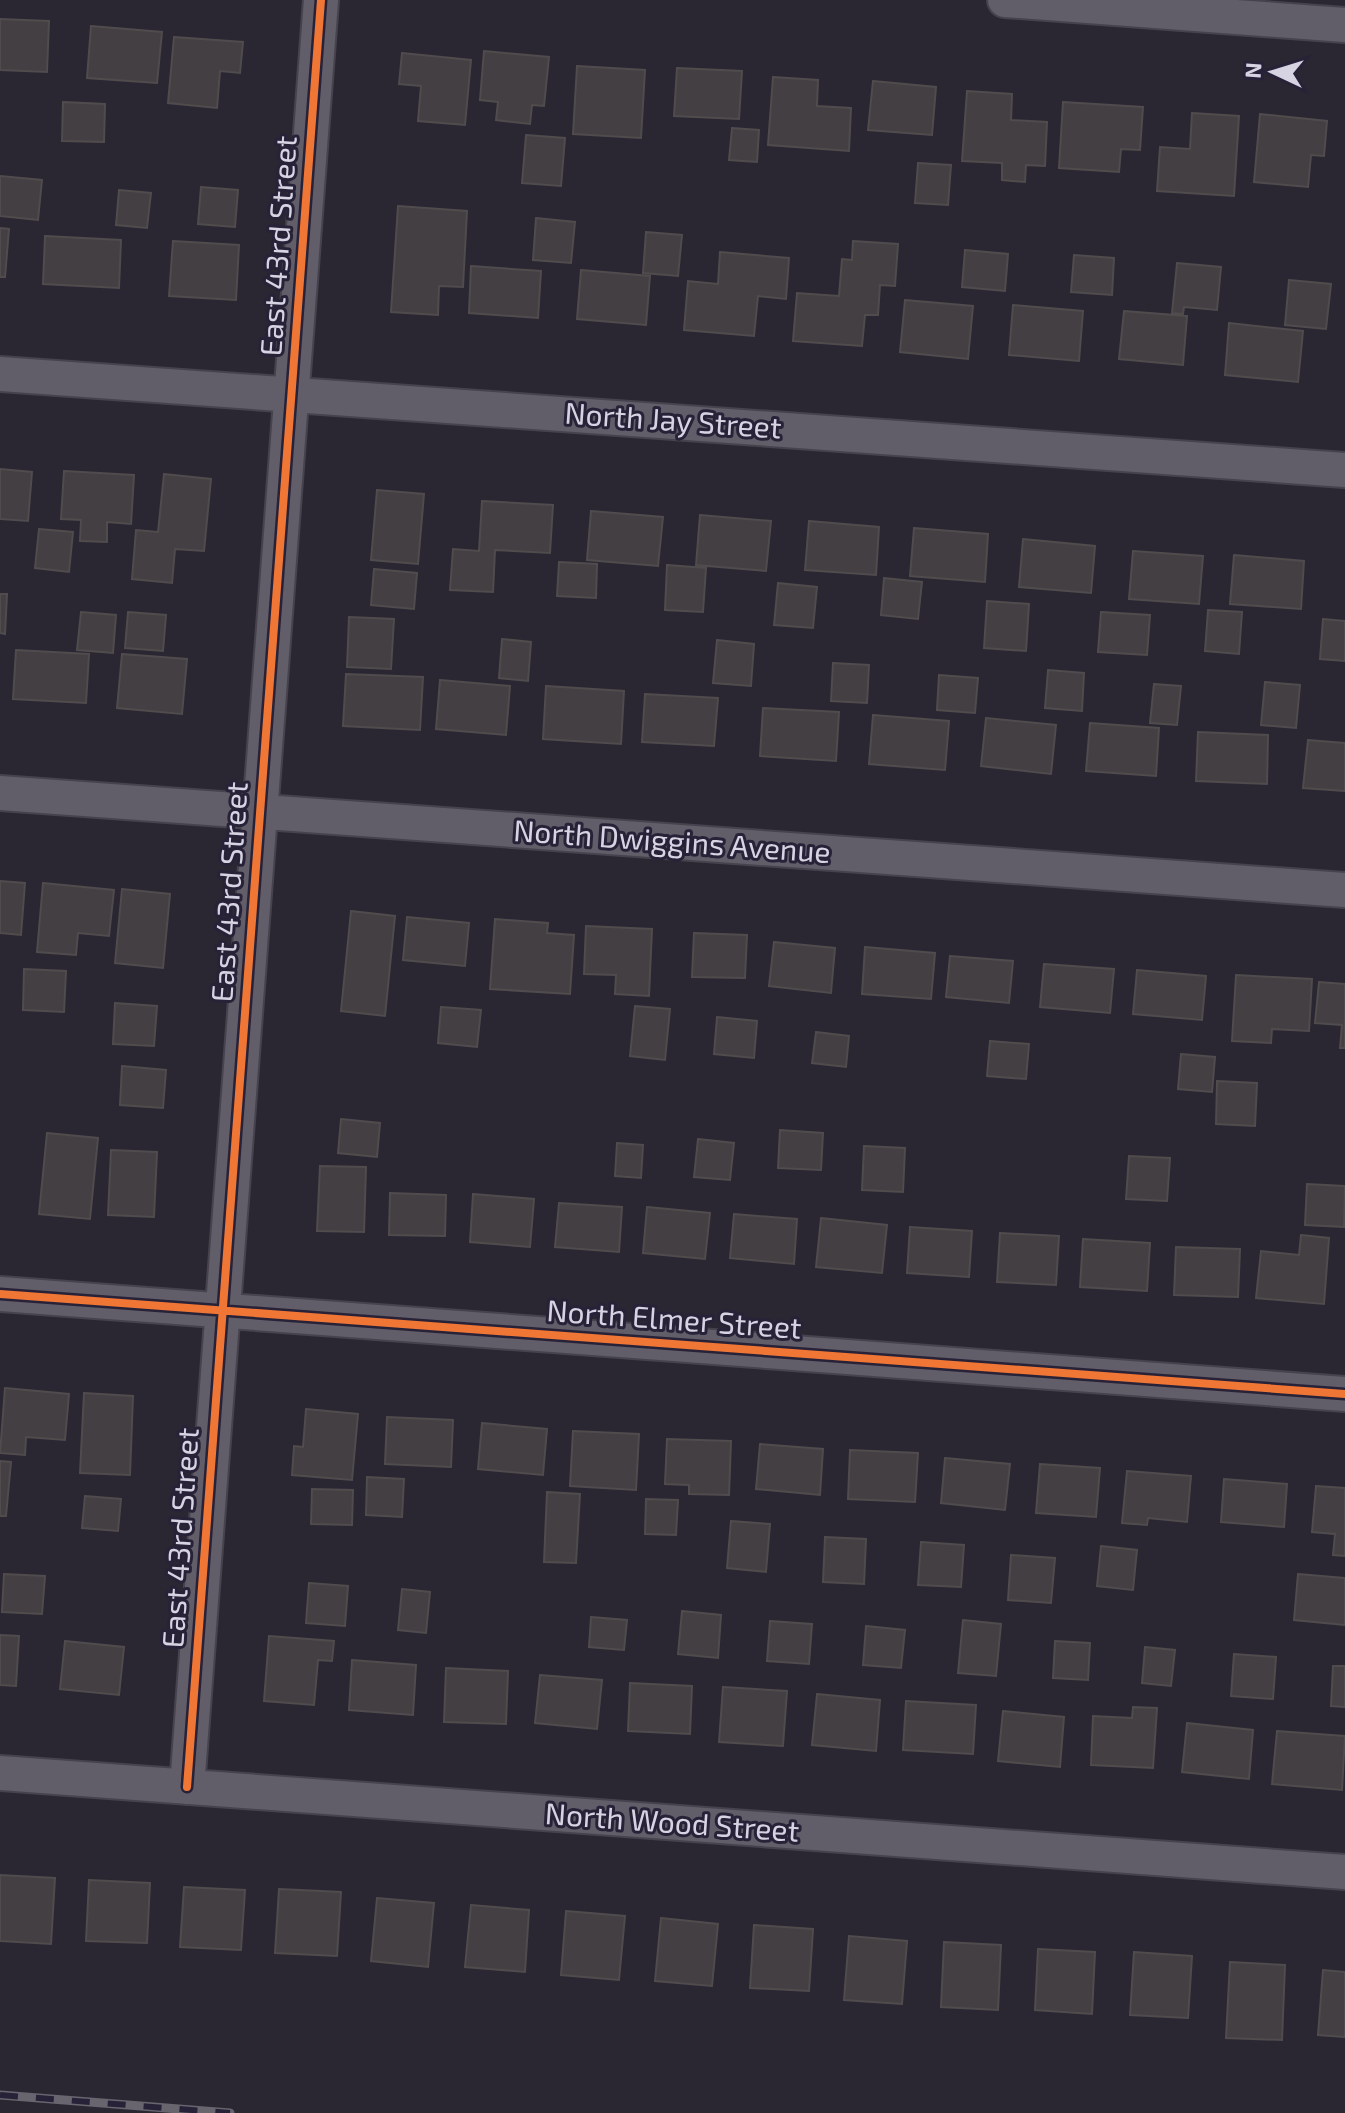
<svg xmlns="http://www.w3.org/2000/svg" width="1345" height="2113" viewBox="0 0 1345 2113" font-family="'Exo 2',sans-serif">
	<rect width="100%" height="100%" fill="#2a2733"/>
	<!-- building -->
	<path fill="#443f43" stroke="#504b4c" stroke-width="2" d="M0,19L49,21L47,72L0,70Z
		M91,26L162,32L157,83L87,78Z
		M174,37L243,42L240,73L220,71L217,108L168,103Z
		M484,51L549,57L544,106L532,105L530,124L496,120L498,102L480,100Z
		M402,53L471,60L465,125L418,121L421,86L399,84Z
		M577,66L645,70L641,138L573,134Z
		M677,68L742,71L739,119L674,116Z
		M773,77L818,80L817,106L851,108L849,151L768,145Z
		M873,81L936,87L932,135L868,130Z
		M967,91L1012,94L1011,120L1047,122L1045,166L1026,165L1025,182L1002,180V163L962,161Z
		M63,102L105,104L104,142L62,141Z
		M1063,102L1143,107L1140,150L1121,149L1119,172L1059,168Z
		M1192,113L1239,116L1234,196L1157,191L1160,147L1190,149Z
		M1260,114L1327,121L1324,156L1311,155L1308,187L1254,182Z
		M732,128L759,130L757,162L729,160Z
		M526,135L565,138L561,186L522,183Z
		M918,163L951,165L948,205L915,203Z
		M0,176L42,180L38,220L0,216Z
		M201,187L238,190L235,227L198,224Z
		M119,190L151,193L147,228L116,225Z
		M398,206L467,211L463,287L439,286L438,315L391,312Z
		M536,218L575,222L571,263L533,260Z
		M0,228L9,229L5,277H0Z
		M646,232L682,235L678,276L643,273Z
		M45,236L121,240L119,288L43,284Z
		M173,241L239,245L236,300L169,296Z
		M853,241L898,244L895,286L880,285L878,315H865L862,346L793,341L797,293L839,296L842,259L852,260Z
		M965,250L1008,254L1005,291L962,287Z
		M720,252L789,258L786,299L758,296L754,336L684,330L688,281L718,284Z
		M1074,255L1114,258L1112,295L1071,292Z
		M1177,263L1221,267L1217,310L1184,307L1183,314L1172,313Z
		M471,266L541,271L538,318L469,313Z
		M581,270L650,276L646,325L577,319Z
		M1289,280L1331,284L1326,329L1285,325Z
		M905,300L973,306L968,359L900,352Z
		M1013,305L1083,311L1079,361L1009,355Z
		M1124,311L1187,316L1183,365L1119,359Z
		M1229,323L1303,331L1298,382L1225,375Z
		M0,469L32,472L28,521L0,519Z
		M64,471L134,475L131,524L107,522V542L80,541L81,520L61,519Z
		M164,474L211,479L204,551L175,549L172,583L132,579L136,530L158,532Z
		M377,490L424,494L418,564L371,560Z
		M482,501L553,505L550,553L495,550L493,592L450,590L453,549L479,551Z
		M591,511L663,517L658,566L587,560Z
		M700,515L771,521L766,571L696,565Z
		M809,521L879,527L876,575L805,570Z
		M914,528L988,534L985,582L910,576Z
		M39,529L73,532L69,572L35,568Z
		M1023,539L1095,546L1091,593L1019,587Z
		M1133,551L1203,556L1199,604L1129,599Z
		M1234,555L1304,561L1301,609L1230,604Z
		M559,562L597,564L596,598L557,596Z
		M667,565L706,568L703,612L665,610Z
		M374,569L417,573L414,609L371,605Z
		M884,578L922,582L918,619L881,615Z
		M778,583L817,587L813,628L774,625Z
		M0,594H7L5,634L0,633Z
		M987,601L1029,604L1026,651L984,648Z
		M1208,610L1242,612L1239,654L1205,651Z
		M81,612L116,615L113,653L77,650Z
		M128,612L166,615L163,651L125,648Z
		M1101,612L1150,615L1147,655L1098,652Z
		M349,617L394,619L391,669L347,667Z
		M1323,619L1345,621V661L1320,659Z
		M502,639L531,642L528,681L499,678Z
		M717,640L754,644L751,686L713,683Z
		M16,650L89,654L86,703L13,699Z
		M122,654L187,659L182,714L117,708Z
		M833,663L869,665L867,703L831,701Z
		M1048,670L1084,673L1082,711L1045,708Z
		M346,674L423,677L420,730L343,726Z
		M939,675L978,678L975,713L937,710Z
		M440,680L510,686L506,735L436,729Z
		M1265,682L1300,685L1296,728L1261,725Z
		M1154,684L1181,686L1177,725L1150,723Z
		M546,686L624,691L621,744L543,739Z
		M645,694L718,698L714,746L642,742Z
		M763,708L839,712L836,761L760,756Z
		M873,715L949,721L945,770L869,764Z
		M986,718L1056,725L1051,774L981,766Z
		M1090,723L1159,728L1156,776L1086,771Z
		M1198,732L1268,735L1267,784L1196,781Z
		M1308,740L1345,743V791L1303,788Z
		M0,881L25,883L21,935L0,933Z
		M43,883L114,890L109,936L78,933L76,955L37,952Z
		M122,889L170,894L163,968L115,963Z
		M351,911L395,916L385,1016L341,1011Z
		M407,917L469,923L465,966L403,960Z
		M495,919L548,923L547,933L574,935L570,994L490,989Z
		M586,926L652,929L649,996L615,994L616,975L584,974Z
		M694,933L747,935L745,978L692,977Z
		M774,942L835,948L831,993L769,986Z
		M865,947L935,953L931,999L862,994Z
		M950,956L1013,961L1009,1003L946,997Z
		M1044,964L1114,969L1110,1013L1040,1007Z
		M24,969L66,971L64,1012L23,1010Z
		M1137,970L1206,976L1202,1020L1133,1014Z
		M1236,975L1312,979L1309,1031L1272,1029L1271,1043L1232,1041Z
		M1319,982L1345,984V1048H1340L1342,1025L1315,1023Z
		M115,1003L157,1006L154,1046L113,1044Z
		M635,1006L670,1009L665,1060L630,1056Z
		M441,1007L481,1010L477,1047L438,1043Z
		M717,1017L757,1021L754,1058L714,1054Z
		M816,1032L849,1036L846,1067L812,1063Z
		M990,1041L1029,1044L1026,1079L987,1076Z
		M1181,1054L1215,1057L1212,1092L1178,1089Z
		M122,1066L166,1070L163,1108L120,1105Z
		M1217,1081L1257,1083L1255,1126L1216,1124Z
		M341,1119L380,1123L377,1157L338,1153Z
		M780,1130L823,1133L821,1170L778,1168Z
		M47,1133L98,1138L90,1219L39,1214Z
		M698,1139L734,1143L730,1180L694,1177Z
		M617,1143L643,1145L641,1178L615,1176Z
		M864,1146L905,1148L903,1192L862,1190Z
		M111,1150L157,1152L154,1217L108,1215Z
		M1129,1156L1170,1158L1167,1201L1126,1199Z
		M320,1166L366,1167L364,1232L317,1231Z
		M1307,1184L1345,1186L1344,1227L1305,1225Z
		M390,1193L446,1195L445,1236L389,1235Z
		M473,1194L534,1199L530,1247L470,1242Z
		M559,1203L622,1207L619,1252L555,1247Z
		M647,1207L710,1213L705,1259L643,1253Z
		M734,1214L797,1219L794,1264L730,1258Z
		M821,1218L887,1225L882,1273L816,1267Z
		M910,1227L972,1231L969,1277L907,1273Z
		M1000,1233L1059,1236L1056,1285L997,1282Z
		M1301,1235L1329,1238L1324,1304L1256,1298L1261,1251L1299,1255Z
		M1083,1239L1150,1243L1147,1291L1080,1287Z
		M1176,1247L1240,1249L1238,1297L1174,1295Z
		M5,1388L69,1394L65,1440L26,1437L25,1455L0,1453Z
		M84,1393L133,1396L130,1475L80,1473Z
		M306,1409L358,1414L352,1480L292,1475L294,1446L303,1447Z
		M387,1417L453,1420L451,1467L385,1464Z
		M482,1423L547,1429L543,1475L478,1469Z
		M573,1431L639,1434L636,1490L570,1486Z
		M667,1439L731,1441L729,1495L689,1494V1485L665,1484Z
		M760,1444L823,1449L820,1495L756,1489Z
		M850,1450L918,1453L915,1502L848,1499Z
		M945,1458L1010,1464L1005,1510L941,1503Z
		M0,1461L11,1462L6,1516H0Z
		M1040,1464L1100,1468L1096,1517L1036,1513Z
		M1127,1471L1191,1476L1187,1522L1148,1518L1147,1525L1122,1523Z
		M367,1477L404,1479L402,1517L366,1515Z
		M1224,1479L1287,1484L1284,1527L1221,1522Z
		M1316,1486L1345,1488V1556L1333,1555L1335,1534L1312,1532Z
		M312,1489L353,1490L352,1525L311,1524Z
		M547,1492L580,1494L576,1563L544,1562Z
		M85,1496L121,1499L118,1531L82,1528Z
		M646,1499L678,1500L676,1535L645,1534Z
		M731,1521L770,1524L766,1572L727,1568Z
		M825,1537L866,1539L864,1584L823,1582Z
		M921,1542L964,1545L961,1587L918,1585Z
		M1101,1546L1137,1550L1133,1590L1097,1586Z
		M1011,1555L1055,1558L1051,1603L1008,1600Z
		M4,1574L45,1576L42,1614L2,1612Z
		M1298,1574L1345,1578V1625L1294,1620Z
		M309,1583L348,1586L345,1626L306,1623Z
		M402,1589L430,1592L426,1633L398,1630Z
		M682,1611L721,1615L718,1658L678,1654Z
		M591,1617L627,1620L624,1650L589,1647Z
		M963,1620L1001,1624L996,1676L958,1673Z
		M770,1621L812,1624L809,1664L767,1661Z
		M866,1626L905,1630L901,1668L863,1665Z
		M0,1635L19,1636L16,1686L0,1685Z
		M269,1636L334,1641L332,1661L318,1660L314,1705L264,1701Z
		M65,1641L124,1647L119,1695L60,1689Z
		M1055,1641L1090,1643L1088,1680L1053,1678Z
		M1145,1647L1175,1650L1171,1686L1142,1683Z
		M1234,1654L1276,1657L1273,1699L1231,1696Z
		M352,1660L416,1665L413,1715L349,1710Z
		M1333,1666H1345V1707L1331,1706Z
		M446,1668L508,1671L506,1724L444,1722Z
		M540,1675L602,1680L597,1729L535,1723Z
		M630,1683L692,1686L690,1734L628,1731Z
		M723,1687L787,1691L783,1746L719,1742Z
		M817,1694L880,1700L876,1751L812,1745Z
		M906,1701L976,1705L973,1754L903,1750Z
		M1133,1707L1157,1708L1153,1768L1091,1765L1093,1716L1132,1718Z
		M1003,1711L1064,1717L1060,1767L998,1761Z
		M1187,1723L1253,1730L1249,1779L1182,1772Z
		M1277,1731L1345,1736L1342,1790L1272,1784Z
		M0,1875L55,1878L51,1944L0,1941Z
		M89,1880L150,1883L147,1943L86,1941Z
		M184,1887L245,1890L241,1950L180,1947Z
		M279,1889L341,1892L337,1956L275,1953Z
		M377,1898L434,1903L428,1967L371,1961Z
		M471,1905L529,1910L525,1972L465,1967Z
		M566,1911L625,1916L619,1980L561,1975Z
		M661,1918L718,1924L712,1986L655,1981Z
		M754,1925L813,1929L809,1991L750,1988Z
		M849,1936L907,1941L902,2004L844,2000Z
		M944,1942L1001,1945L998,2010L941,2007Z
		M1038,1949L1095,1952L1092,2014L1035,2010Z
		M1134,1952L1192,1956L1188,2018L1130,2015Z
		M1230,1962L1285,1965L1282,2040L1226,2038Z
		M1323,1970L1345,1972V2037L1318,2035Z"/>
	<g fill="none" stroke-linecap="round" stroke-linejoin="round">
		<!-- street casing -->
		<g stroke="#46434e" stroke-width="38">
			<path id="street" d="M1005,0L1345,25
				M0,374L1345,470
				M0,793L1345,890
				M0,1294L1345,1394
				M0,1773L1345,1872
				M187,1787L321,0"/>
		</g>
		<!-- street -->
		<use href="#street" stroke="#615e69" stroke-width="34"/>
		<!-- rail casing -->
		<g stroke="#68656f" stroke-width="9">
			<path id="rail" d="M0,2095L230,2113"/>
		</g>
		<!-- rail -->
		<use href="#rail" stroke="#282238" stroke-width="6" stroke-dasharray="18" stroke-linecap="butt"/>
		<!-- cycleway casing -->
		<g stroke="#282238" stroke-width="13">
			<path id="cycleway" d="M0,1294L1345,1394
				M187,1787L321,0"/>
		</g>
		<!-- cycleway -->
		<use href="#cycleway" stroke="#f07635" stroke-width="8"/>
	</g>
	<g text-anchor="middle" stroke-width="6" stroke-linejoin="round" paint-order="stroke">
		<!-- street labels -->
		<g font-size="30" fill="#d6d3e2" stroke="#282238">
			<text transform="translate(279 246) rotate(-86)" y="10">East 43rd Street</text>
			<text transform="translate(673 421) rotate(4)" y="10">North Jay Street</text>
			<text transform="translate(672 842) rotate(4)" y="10">North Dwiggins Avenue</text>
			<text transform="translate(230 892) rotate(-86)" y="10">East 43rd Street</text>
			<text transform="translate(674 1320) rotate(4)" y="10">North Elmer Street</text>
			<text transform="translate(181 1538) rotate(-86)" y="10">East 43rd Street</text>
			<text transform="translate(672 1823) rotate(4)" y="10">North Wood Street</text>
		</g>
	</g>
	<!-- north arrow -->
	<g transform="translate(1273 72) rotate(274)" stroke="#282238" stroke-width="6" paint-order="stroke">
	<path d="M0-6L14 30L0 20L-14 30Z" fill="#d6d3e2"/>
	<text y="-12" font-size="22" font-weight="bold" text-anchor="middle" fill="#d6d3e2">N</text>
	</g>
</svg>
